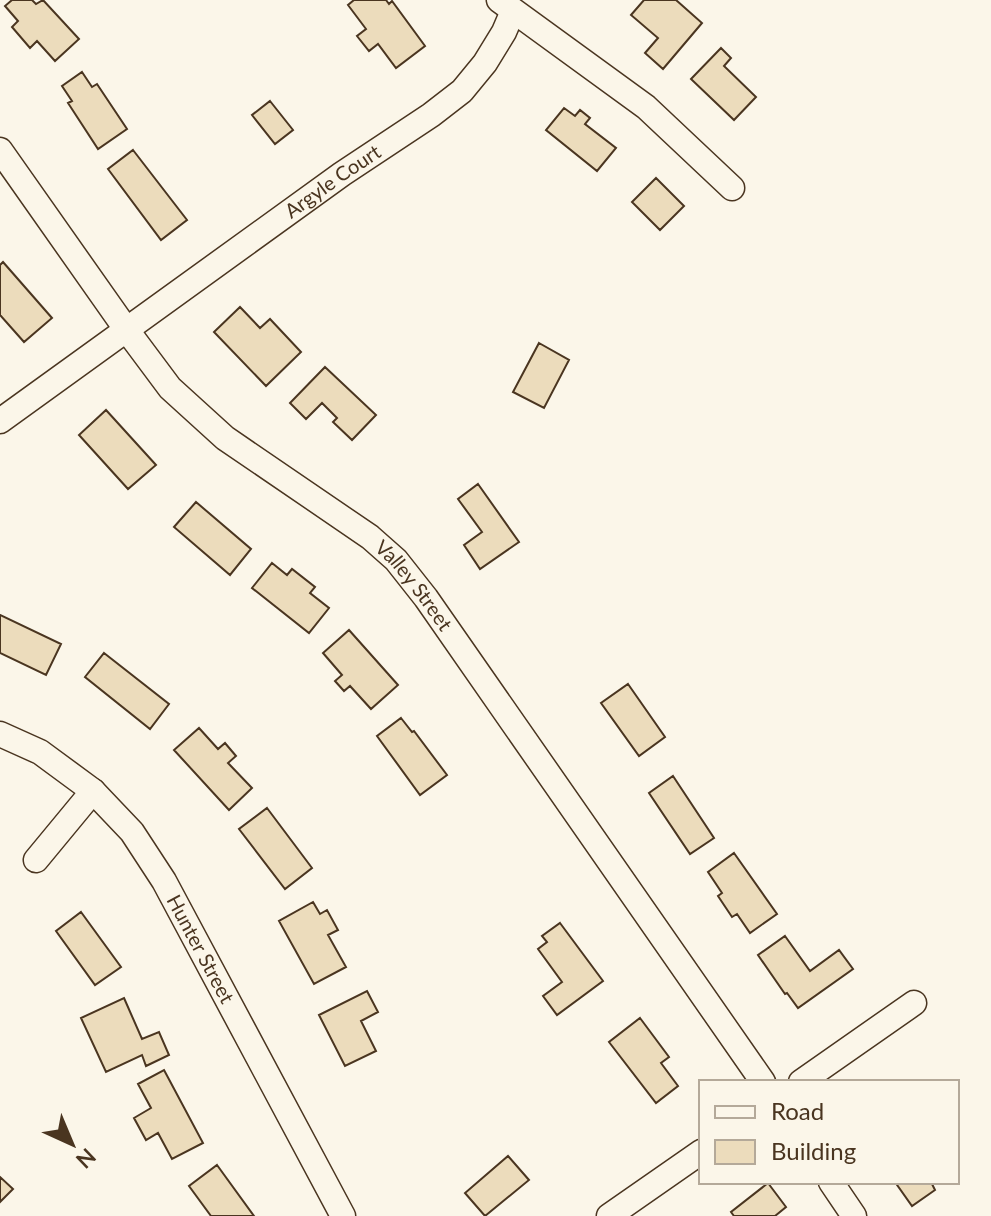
<svg xmlns="http://www.w3.org/2000/svg" width="991" height="1216" viewBox="0 0 991 1216" font-family="Lato,sans-serif">
	<rect width="100%" height="100%" fill="#fbf6e9"/>
	<!-- building -->
	<path fill="#ecdcbc" stroke="#4a3520" stroke-width="2" d="M12,0H32L36,4L43,0L79,39L55,61L37,41L30,48L12,27L18,21L5,6Z
		M354,0H386L389,4L392,1L425,46L396,68L378,44L369,51L357,36L366,29L348,5Z
		M644,0H676L702,23L663,69L645,53L658,38L631,15Z
		M721,48L731,58L724,66L756,97L734,120L691,79Z
		M82,72L92,87L97,84L127,129L98,149L68,103L72,101L62,86Z
		M270,101L293,130L275,144L252,115Z
		M564,108L575,116L580,110L590,118L585,124L616,148L597,171L546,130Z
		M133,150L187,220L161,240L108,169Z
		M656,178L684,206L660,230L632,202Z
		M3,262L52,318L24,342L0,315V265Z
		M240,307L260,328L270,319L301,352L266,386L214,332Z
		M539,343L569,360L544,408L513,392Z
		M325,367L376,415L352,440L333,422L337,418L322,403L306,419L290,403Z
		M106,410L156,465L128,489L79,435Z
		M478,484L519,542L480,569L464,545L482,532L458,499Z
		M196,502L251,549L230,575L174,527Z
		M272,563L287,575L292,569L315,587L310,593L329,608L309,633L252,588Z
		M0,615L61,644L46,675L0,653Z
		M349,630L398,685L371,709L350,686L344,691L335,681L342,675L323,653Z
		M104,653L169,704L150,729L85,677Z
		M628,684L665,737L639,756L601,703Z
		M401,718L412,732L414,731L447,775L420,795L377,736Z
		M199,728L218,749L225,743L236,756L228,763L252,788L229,810L174,750Z
		M673,776L714,838L690,854L649,793Z
		M267,808L312,868L285,889L239,829Z
		M734,853L777,914L750,933L737,914L732,917L718,896L722,893L708,872Z
		M313,902L320,914L327,910L338,930L328,935L346,967L314,984L279,921Z
		M81,912L121,967L95,985L56,931Z
		M560,923L603,981L557,1015L543,996L562,982L538,949L547,942L542,936Z
		M785,936L810,971L839,950L853,969L798,1008L787,993L785,994L758,955Z
		M367,991L378,1012L361,1021L376,1051L345,1066L319,1015Z
		M124,998L142,1039L159,1032L169,1055L146,1066L142,1055L106,1072L81,1018Z
		M640,1018L669,1057L661,1063L678,1086L656,1103L609,1042Z
		M164,1070L203,1143L172,1159L158,1133L146,1140L134,1118L151,1108L138,1084Z
		M508,1156L529,1180L485,1216L465,1193Z
		M217,1165L254,1216H211L189,1186Z
		M0,1177L13,1189L0,1202Z
		M895,1182H931L935,1190L912,1206Z
		M768,1183L786,1207L775,1216H734L731,1212Z"/>
	<g fill="none" stroke-linecap="round" stroke-linejoin="round">
		<!-- minor casing -->
		<g stroke="#4a3520" stroke-width="27">
			<g id="minor">
				<path d="M499,0L646,107L732,188"/>
				<path id="s1" d="M0,150L126,329L170,388L225,438L370,537L396,560L426,598L763,1082"/>
				<path id="s2" d="M0,421L342,174L431,115L462,91L485,63L504,32L513,11"/>
				<path id="s3" d="M0,734L40,752L93,791L132,832L164,881L343,1216"/>
				<path d="M36,860L93,791"/>
				<path d="M801,1082L914,1003"/>
				<path d="M831,1182L854,1216"/>
				<path d="M609,1216L701,1152"/>
			</g>
		</g>
		<!-- minor -->
		<use href="#minor" stroke="#fbf6e9" stroke-width="24"/>
	</g>
	<g text-anchor="middle" stroke-width="6" stroke-linejoin="round" paint-order="stroke">
		<!-- street labels -->
		<g font-size="20" fill="#4a3520" stroke="#fbf6e9">
			<text dy="7" stroke="none"><textPath href="#s2" startOffset="410">Argyle Court</textPath></text>
			<text dy="7" stroke="none"><textPath href="#s1" startOffset="608">Valley Street</textPath></text>
			<text dy="7" stroke="none"><textPath href="#s3" startOffset="302">Hunter Street</textPath></text>
		</g>
	</g>
	<!-- legend -->
	<rect x="699" y="1080" width="260" height="104" fill="#fbf6e9" stroke="#b4a999" stroke-width="2"/>
	<rect x="715" y="1106" width="40" height="12" fill="#fbf6e9" stroke="#b4a999" stroke-width="2"/>
	<text x="771" y="1120" font-size="24" fill="#4a3520">Road</text>
	<rect x="715" y="1140" width="40" height="24" fill="#ecdcbc" stroke="#b4a999" stroke-width="2"/>
	<text x="771" y="1160" font-size="24" fill="#4a3520">Building</text>
	<!-- north arrow -->
	<g transform="translate(72 1144) rotate(136)" stroke="#fbf6e9" stroke-width="6" paint-order="stroke">
	<path d="M0-6L14 30L0 20L-14 30Z" fill="#4a3520"/>
	<text y="-12" font-size="22" font-weight="bold" text-anchor="middle" fill="#4a3520">N</text>
	</g>
</svg>
